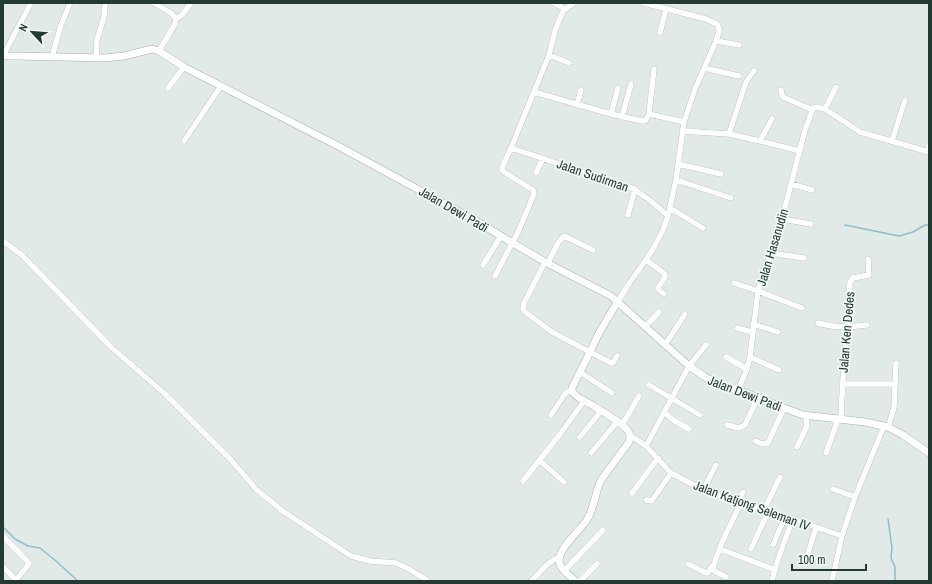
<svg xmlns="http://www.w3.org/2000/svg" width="932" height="584" viewBox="0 0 932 584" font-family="'Archivo Narrow',sans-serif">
	<rect width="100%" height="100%" fill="#e1eae6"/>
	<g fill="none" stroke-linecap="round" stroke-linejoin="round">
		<!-- stream -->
		<path stroke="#8dbecb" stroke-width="1.5" d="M845,225L899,236L913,232L925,225H929
			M888,519L892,548L891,558L895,567V581
			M3,527L15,539L28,546L40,548L56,561L78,581"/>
		<!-- minor casing -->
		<g stroke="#a4b1ad" stroke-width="6">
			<path id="minor" d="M154,3L171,13L176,19L175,24L159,51
				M554,3L565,9
				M176,19L182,15L191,3
				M660,33L666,9
				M716,41L739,45
				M549,55L569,63
				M3,56L31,3
				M52,57L61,25L70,3
				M96,58L97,40L105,13L104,9L106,3
				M704,68L739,76
				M168,88L184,67
				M781,90L782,95L783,97L813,110
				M534,92L611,114L642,121H645L649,114L684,122
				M577,105L581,90
				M825,109L836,87
				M611,114L618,88
				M649,114L654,69
				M622,117L631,84
				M682,131L729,134L760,141L800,151
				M729,134L746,82L754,71
				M184,141L221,86
				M760,141L772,119
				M892,141L905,100
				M511,148L632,188L651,201L668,216
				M927,151L929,145
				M678,164L721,174
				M536,173L543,158
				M676,180L731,198
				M791,184L812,190
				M670,208L703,228
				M628,215L635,189
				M782,219L811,224
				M3,241L22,255L112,348L164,393L231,460L256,489L284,512L351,556L370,561L396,563L409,569L428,581
				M771,253L804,258
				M646,260L665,274V277L658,288V289L664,294
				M545,262L524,303L523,309L525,312L552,332L611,363H613L617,356
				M548,263L558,243L564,236L593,250
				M483,265L501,236
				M495,276L519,230L534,194L533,190L504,172L502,170V168L511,148L549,55L555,31L559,20L564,10L574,3
				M734,283L758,291L802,308
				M618,301L630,282L646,260L654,247L663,230L668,216L676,180L684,122L695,89L716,41L719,32V29L717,24L715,23L706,19L644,3
				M818,323C835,328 850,327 867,325
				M753,324L778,332
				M645,327L659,312
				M737,328L752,332
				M665,345L685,314
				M726,357L747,369
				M750,357L779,370
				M580,372L583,374L612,393
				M842,384H895
				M649,385L700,415
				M738,390L747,369L750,357L758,291L762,275L771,253L782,219L805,130L813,108L816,107L825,109L860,132L929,152
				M664,412L673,420L689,429
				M551,415L565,394L567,392L572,391
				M841,420C842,374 848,328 850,282L853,278L869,275L868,259
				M622,425L639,396
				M727,425L739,428L745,425L758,397
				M888,427L894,408L896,363
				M630,435L646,446L671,473L703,490L768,512L793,519L842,536
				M580,437L601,411
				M755,441L762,444L768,443L784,408
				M646,446L689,366L706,345
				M797,447L807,426L806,420L808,416
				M591,453L617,422
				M826,453L836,425V420
				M539,460L564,482
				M523,481L560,434L584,401
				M833,489L855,497
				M703,490L716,465
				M632,493L658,458
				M646,500L651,501L653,499L671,473
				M738,502L743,492
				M764,510L780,477
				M3,536L29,563V564L16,580
				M773,545L785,517
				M720,549L775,570
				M751,549L768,512
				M808,553L816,528
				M688,564L706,573H708L712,566
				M3,567L16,580L15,581
				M565,570L603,530
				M726,577L716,572L713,570L714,564L722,542L741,503
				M531,581C539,574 549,559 559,558
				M580,581L597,564
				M772,581C777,560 785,539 793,519
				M832,581L842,536L855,497L884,426"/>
		</g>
		<!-- tertiary casing -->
		<g stroke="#a4b1ad" stroke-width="8">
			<path id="tertiary" d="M3,56H18L105,58L124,56L152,49L159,51L184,67L342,148L478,222L501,236L545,262L611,296L689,366L705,377L719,385L738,390L784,408L803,415L865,422L888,427L903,435L929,453
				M575,581C570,576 563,571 560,565C554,550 582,530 588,518C595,506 595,492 601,480L629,442C630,439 630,437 630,435C629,426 598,409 590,404C583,400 575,397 572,391V388L590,352L599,333L618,301"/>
		</g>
		<!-- minor -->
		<use href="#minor" stroke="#fff" stroke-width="5.5"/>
		<!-- tertiary -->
		<use href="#tertiary" stroke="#fff" stroke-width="7"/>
	</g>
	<g text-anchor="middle" stroke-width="3.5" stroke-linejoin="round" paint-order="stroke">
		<!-- street labels -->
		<g font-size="13" fill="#233934" stroke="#f1f7f4">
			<text transform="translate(593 175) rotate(19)" y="5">Jalan Sudirman</text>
			<text transform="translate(454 209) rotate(30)" y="5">Jalan Dewi Padi</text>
			<text transform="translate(772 247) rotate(-73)" y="5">Jalan Hasanudin</text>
			<text transform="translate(846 332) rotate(-85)" y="5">Jalan Ken Dedes</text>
			<text transform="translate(745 393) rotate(21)" y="5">Jalan Dewi Padi</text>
			<text transform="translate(752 505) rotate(20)" y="5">Jalan Katjong Seleman IV</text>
		</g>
	</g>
	<!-- border -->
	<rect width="932" height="584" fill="none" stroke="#233934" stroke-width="8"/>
	<!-- north arrow -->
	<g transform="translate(32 32) rotate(296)" stroke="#f1f7f4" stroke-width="3" paint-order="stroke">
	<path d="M0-3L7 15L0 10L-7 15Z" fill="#233934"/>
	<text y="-6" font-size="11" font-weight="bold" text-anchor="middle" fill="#233934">N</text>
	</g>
	<!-- scale -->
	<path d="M792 564v6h74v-6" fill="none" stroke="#233934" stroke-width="2"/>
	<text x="798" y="564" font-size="12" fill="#233934" stroke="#f1f7f4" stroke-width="3" paint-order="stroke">100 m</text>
</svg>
